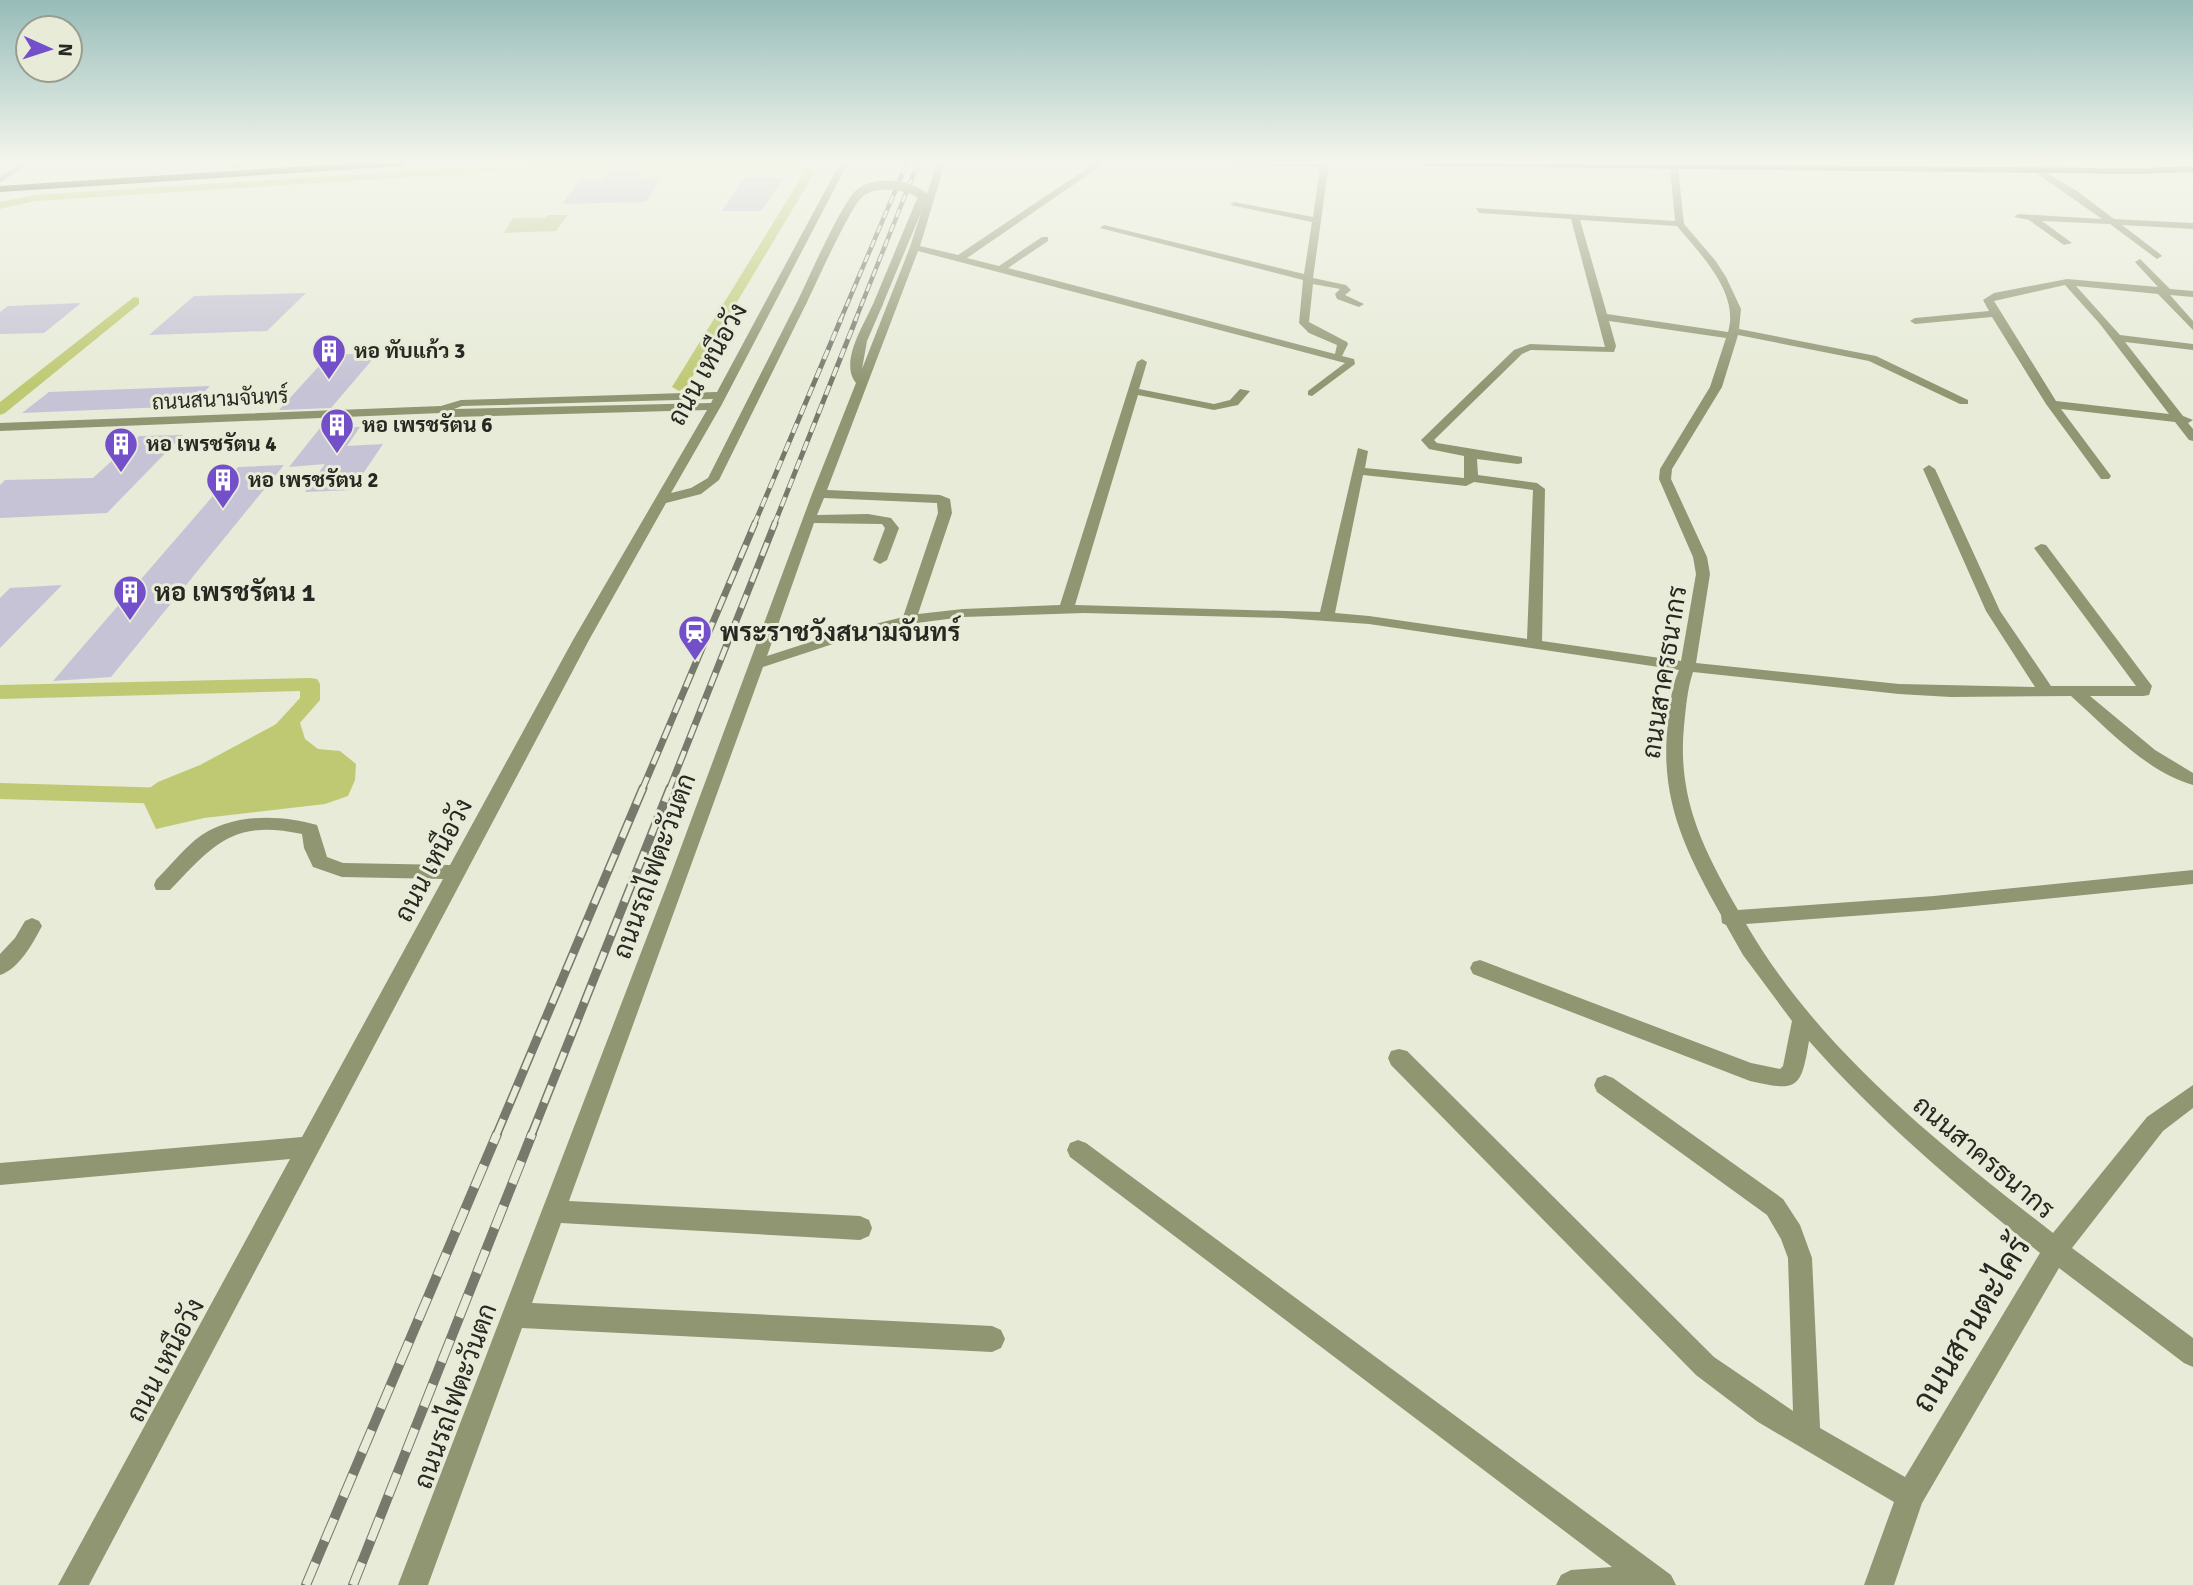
<svg xmlns="http://www.w3.org/2000/svg" width="2193" height="1585" viewBox="0 0 2193 1585" font-family="Signika,Sarabun,sans-serif">
	<rect width="100%" height="100%" fill="#e7ebd7"/>
	<!-- green -->
	<path fill="#c4cc99" d="M548,215H568L556,231L504,233L513,218H545Z"/>
	<!-- water -->
	<path fill="#bfc973" d="M297,713L305,739L318,749L340,751L356,764L355,780L348,796L325,804L204,818L156,829L140,795L158,782L200,765Z"/>
	<g fill="none" stroke-linecap="round" stroke-linejoin="round">
		<!-- canal -->
		<path fill="#bfc973" fill-rule="evenodd" d="M533,163H802L815,172L686,387L679,391L672,387L804,173L799,169H539L35,201L0,209V202L35,195Z
			M134,297L139,298V304L5,413L0,415V402Z
			M310,678L317,679L320,684V700L285,740H269L266,735L300,698V691L0,699V685Z
			M0,783L171,788L179,790L182,796L179,802L171,804L0,799Z"/>
	</g>
	<!-- building -->
	<path fill="#c5c3d5" d="M608,171H642L636,179L661,178L646,202L562,204L580,180L603,179Z
		M744,178H784L761,211H722Z
		M306,293L267,331L149,335L194,296Z
		M81,303L44,333L0,334V312L8,306Z
		M378,353L331,408L279,410L329,355Z
		M210,386L190,406L22,413L49,392Z
		M360,427L347,446L383,444L352,490L305,492L325,464L289,467L320,428Z
		M183,435L107,513L0,518V485L5,480L93,478L139,436Z
		M284,465L111,677L53,681L238,467Z
		M62,585L0,648V598L10,588Z"/>
	<g fill="none" stroke-linecap="round" stroke-linejoin="round">
		<!-- street -->
		<path fill="#909572" fill-rule="evenodd" d="M20,163H30L0,183V177Z
			M235,163H244L237,168L233,166Z
			M840,163H848L721,406L671,493L691,488L708,478L797,302L806,300L807,302L719,480L701,494L666,503L589,640L89,1585H58L290,1159L0,1185V1163L302,1137L443,879L342,877L313,867L304,848L302,834C233,819 214,844 170,890H156L154,885L156,880C169,867 181,852 195,840C229,813 278,814 317,825L327,857L343,863L450,865L573,640L707,410L454,417L441,413L0,431V423L441,406L461,400L717,392ZM713,399L711,403L454,409L462,406Z
			M937,163H945L920,246L958,255L1095,163H1105L967,258L999,266L1042,237H1048V241L1008,268L1335,354L1337,345L1309,333L1299,323L1303,280L1100,228L1104,225L1304,274L1312,222L1230,205L1234,202L1313,217L1320,167L1107,163H1329L1313,278L1346,285L1351,290L1345,295L1364,304L1359,307L1337,299L1335,294L1340,289L1313,284L1309,322L1347,342L1348,344L1342,356L1354,359L1355,364L1312,396L1308,395V391L1345,363L918,251L827,490L940,495L950,499L952,513L918,614L963,609L1060,605L1137,362L1142,359L1147,362L1139,389L1214,404L1230,400L1240,389L1250,391L1238,405L1214,410L1138,395L1075,605L1320,612L1358,448L1368,451L1365,468L1464,478V456L1429,449L1421,440L1514,350L1530,344L1605,347L1571,219L1479,213L1476,208L1675,221L1670,167L1674,165L1678,167L1684,224L1715,260L1726,277L1741,309L1739,329L1876,356L1968,400V404H1960L1869,361L1738,335L1722,387L1672,469L1671,479L1707,557L1710,574L1696,663L1899,684L2035,687L1986,611L1923,469L1929,465L1935,469L2000,611L2051,686H2136L2034,548L2041,544L2046,545L2152,686L2149,695L2143,696H2090L2155,750L2193,773V785C2145,771 2107,728 2071,696L1951,697L1899,694L1693,672C1687,690 1686,708 1684,726C1677,798 1703,849 1738,910L1934,896L2193,870V884L1934,910L1746,924C1819,1050 1940,1145 2053,1233L2147,1117L2193,1085V1108L2163,1131L2072,1248L2193,1338V1367L2184,1363L2059,1268L1922,1503L1894,1585H1864L1894,1502L1758,1422L1696,1375L1391,1065L1388,1058L1391,1051L1399,1049L1407,1051L1714,1357L1793,1411L1788,1258L1781,1239L1767,1215L1597,1092L1594,1085L1597,1078L1605,1075L1613,1078L1783,1199L1800,1225L1812,1258L1820,1428L1905,1477L2040,1253C1958,1187 1879,1120 1809,1041C1801,1089 1798,1092 1750,1081L1473,974L1470,968L1473,962L1480,960L1751,1063L1780,1069L1783,1066L1792,1021L1743,955L1726,925L1722,923L1721,915C1685,850 1659,799 1668,723C1670,705 1671,687 1679,670L1369,624L1282,618L1084,613L963,617L909,624L845,640L763,667L569,1201L860,1216L869,1220L872,1228L869,1236L860,1240L561,1223L532,1303L992,1326L1001,1330L1005,1339L1001,1348L992,1352L522,1328L428,1585H398L670,877L812,494L856,383C839,362 864,325 873,304L882,302L883,304L867,341L862,369L910,247ZM1580,220L1677,226C1700,254 1740,293 1728,332L1607,314ZM1609,321L1726,338L1710,387L1660,469L1659,479L1693,557L1696,574L1681,661L1542,641L1545,489L1537,483L1478,475L1477,459L1518,464L1522,463V457L1437,443L1434,440L1522,354L1531,350L1614,352L1616,346ZM1363,475L1466,486L1474,482L1533,490L1527,639L1369,616L1335,613ZM824,498L937,503L938,513L903,617L835,634L767,656L814,523L882,524L885,528L873,560L880,564L887,560L899,528L891,518L868,514L817,515Z
			M2038,168L2077,191L2114,219L2193,223V229L2122,225L2160,254L2162,256L2157,259L2110,224L2042,221L2072,243L2064,245L2029,220L2014,217L2018,214L2102,219L2035,172Z
			M2140,259L2170,289L2193,291V297L2170,295L2193,321V330L2158,294L2076,286L2120,335L2193,344V350L2125,342L2183,416L2193,420L2188,423L2193,429V441L2189,440L2175,422L2061,409L2111,476L2109,479H2101L2046,404L1992,317L1915,324L1910,321L1915,318L1989,311L1983,300L1994,293L2067,279L2158,287L2135,262ZM2065,285L2100,324L2169,414L2056,401L1994,301Z
			M32,918L39,921L42,926C33,943 19,969 0,975V954L15,938L25,921Z
			M1078,1140L1086,1143L1671,1575L1676,1585H1556L1561,1575L1571,1570L1612,1567L1070,1157L1067,1150L1070,1143Z"/>
		<!-- highway -->
		<path fill="#323706" fill-rule="evenodd" d="M354,163H407L402,166L0,192V186Z
			M1421,163L2137,168L2193,166V172L2137,174L1426,166Z"/>
		<!-- rail-far4 casing -->
		<g stroke="#77796d" stroke-width="4.5">
			<path id="rail-far4" d="M840,321L907,163
				M855,321L918,163"/>
		</g>
		<!-- rail-far3 casing -->
		<g stroke="#77796d" stroke-width="5">
			<path id="rail-far3" d="M754,525L841,319
				M774,525L856,319"/>
		</g>
		<!-- rail-far2 casing -->
		<g stroke="#77796d" stroke-width="7">
			<path id="rail-far2" d="M642,790L755,523
				M669,790L775,523"/>
		</g>
		<!-- rail-far1 casing -->
		<g stroke="#77796d" stroke-width="9">
			<path id="rail-far1" d="M496,1136L643,788
				M531,1136L670,788"/>
		</g>
		<!-- rail casing -->
		<g stroke="#77796d" stroke-width="10">
			<path id="rail" d="M306,1585L497,1134
				M353,1585L532,1134"/>
		</g>
		<!-- rail-far4 -->
		<use href="#rail-far4" stroke="#e7ebd7" stroke-width="2.5" stroke-dasharray="8" stroke-linecap="butt"/>
		<!-- rail-far3 -->
		<use href="#rail-far3" stroke="#e7ebd7" stroke-width="3.5" stroke-dasharray="10" stroke-linecap="butt"/>
		<!-- rail-far2 -->
		<use href="#rail-far2" stroke="#e7ebd7" stroke-width="4.5" stroke-dasharray="14" stroke-linecap="butt"/>
		<!-- rail-far1 -->
		<use href="#rail-far1" stroke="#e7ebd7" stroke-width="6" stroke-dasharray="18" stroke-linecap="butt"/>
		<!-- rail -->
		<use href="#rail" stroke="#e7ebd7" stroke-width="8" stroke-dasharray="24" stroke-linecap="butt"/>
		<!-- street-bridge -->
		<path stroke="#909572" stroke-width="9" d="M802,302C812,282 847,201 861,192C878,180 909,185 923,196L878,304"/>
	</g>
	<!-- sky -->
	<linearGradient id="sky" x2="0" y2="1"><stop stop-color="#97bcb9"/><stop offset="0.42" stop-color="#f4f6ed"/><stop offset="1" stop-color="#f4f6ed" stop-opacity="0"/></linearGradient>
	<rect width="2193" height="385" fill="url(#sky)"/>
	<!-- icons -->
	<defs>
		<g id="building-pin" transform="scale(1.75)"><path d="M0 17L-7.5 6A9.5 9.5 0 1 1 7.5 6Z" fill="#7350c9" stroke="#e7ebd7"/><path d="M-4-6H4V6H1V3H-1V6H-4ZM-2.5-4.3h1.7v1.8h-1.7ZM.8-4.3h1.7v1.8H.8ZM-2.5-1h1.7V.8h-1.7ZM.8-1h1.7V.8H.8Z" fill="#fff"/></g>
		<g id="station-pin" transform="scale(1.75)"><path d="M0 17L-7.5 6A9.5 9.5 0 1 1 7.5 6Z" fill="#7350c9" stroke="#e7ebd7"/><path d="M-3-6H3Q5-6 5-4V2Q5 4 3 4L4.5 6H3L1.5 4h-3L-3 6H-4.5L-3 4Q-5 4-5 2V-4Q-5-6-3-6ZM-3.5-4v3h7v-3ZM-3.5 1v1.5H-2V1ZM2 1v1.5H3.5V1Z" fill="#fff"/></g>
	</defs>
	<g fill-rule="evenodd">
		<use href="#building-pin" x="329" y="351"/>
		<use href="#building-pin" x="337" y="425"/>
		<use href="#building-pin" x="121" y="444"/>
		<use href="#building-pin" x="223" y="480"/>
		<use href="#building-pin" x="130" y="592"/>
		<use href="#station-pin" x="695" y="632"/>
	</g>
	<g text-anchor="middle" stroke-width="6" stroke-linejoin="round" paint-order="stroke">
		<!-- far-poi labels -->
		<g font-size="21" font-weight="bold" fill="#272821" stroke="#e7ebd7" text-anchor="start">
			<text x="354" y="358">หอ ทับแก้ว 3</text>
			<text x="362" y="432">หอ เพรชรัตน 6</text>
			<text x="146" y="451">หอ เพรชรัตน 4</text>
			<text x="248" y="487">หอ เพรชรัตน 2</text>
		</g>
		<!-- far-street labels -->
		<g font-size="21" fill="#272821" stroke="#e7ebd7">
			<text transform="translate(220 399) rotate(-3)" y="7">ถนนสนามจันทร์</text>
		</g>
		<!-- street labels -->
		<g font-size="26" fill="#272821" stroke="#e7ebd7">
			<text transform="translate(707 364) rotate(-61)" y="9">ถนน เหนือวัง</text>
			<text transform="translate(1664 672) rotate(-81)" y="9">ถนนสาครธนากร</text>
			<text transform="translate(433 860) rotate(-62)" y="9">ถนน เหนือวัง</text>
			<text transform="translate(654 866) rotate(-70)" y="9">ถนนรถไฟตะวันตก</text>
			<text transform="translate(1984 1157) rotate(40)" y="9">ถนนสาครธนากร</text>
			<text transform="translate(165 1360) rotate(-62)" y="9">ถนน เหนือวัง</text>
			<text transform="translate(455 1396) rotate(-70)" y="9">ถนนรถไฟตะวันตก</text>
		</g>
		<!-- poi labels -->
		<g font-size="26" font-weight="bold" fill="#272821" stroke="#e7ebd7" text-anchor="start">
			<text x="154" y="601">หอ เพรชรัตน 1</text>
			<text x="720" y="641">พระราชวังสนามจันทร์</text>
		</g>
		<!-- near-street labels -->
		<g font-size="32" fill="#272821" stroke="#e7ebd7">
			<text transform="translate(1971 1324) rotate(-59)" y="11">ถนนสวนตะไคร้</text>
		</g>
	</g>
	<!-- north arrow -->
	<g transform="translate(49 49) rotate(93)"><circle r="33" fill="#e7ebd7" stroke="#9a9d8e" stroke-width="2"/>
	<path d="M0-5L12 26L0 18L-12 26Z" fill="#7350c9"/>
	<text y="-10" font-size="19" font-weight="bold" text-anchor="middle" fill="#272821">N</text>
	</g>
</svg>
